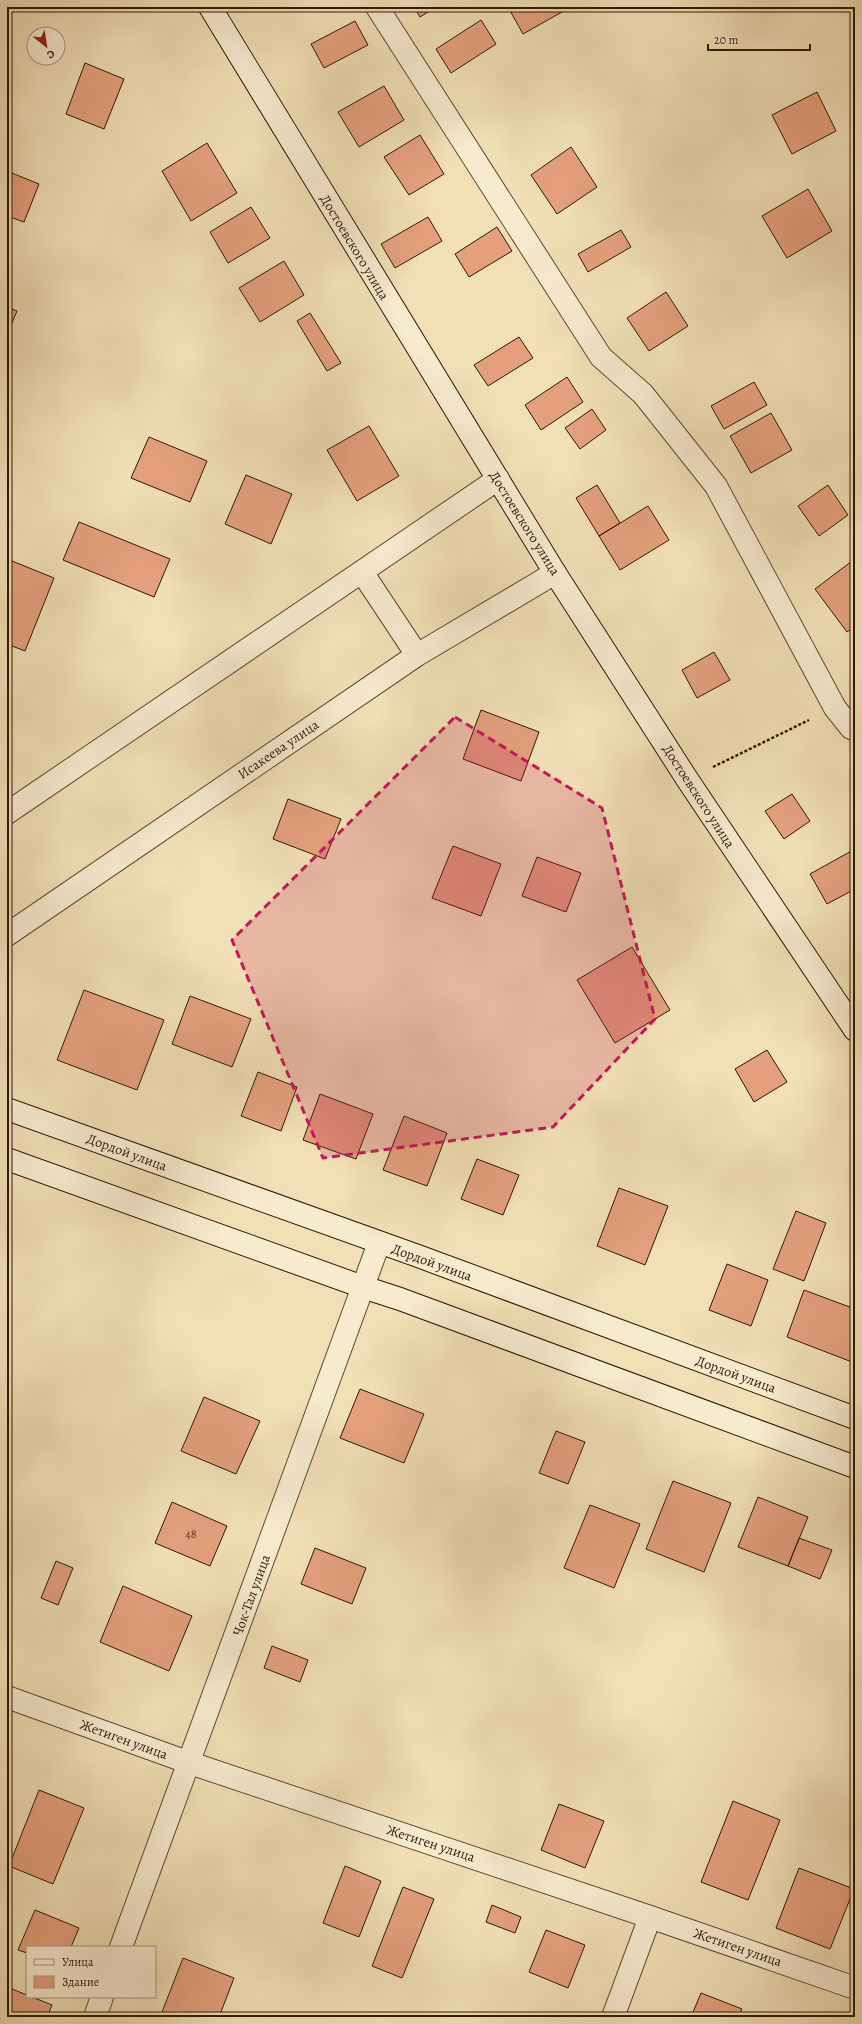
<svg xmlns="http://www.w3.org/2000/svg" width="862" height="2024" viewBox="0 0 862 2024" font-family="Alegreya,serif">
	<rect width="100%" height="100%" fill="#f1dfb5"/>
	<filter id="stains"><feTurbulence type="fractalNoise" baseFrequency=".005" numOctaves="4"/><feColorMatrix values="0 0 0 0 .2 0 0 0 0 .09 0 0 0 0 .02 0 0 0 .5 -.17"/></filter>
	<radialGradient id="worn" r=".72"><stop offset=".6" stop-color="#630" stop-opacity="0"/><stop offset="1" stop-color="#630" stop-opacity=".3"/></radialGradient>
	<!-- building -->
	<path fill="#e4a07d" stroke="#2e1802" d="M414,7H436L420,17Z
		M508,7H568L569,8L523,34Z
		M481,20L496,44L451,73L436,49Z
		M355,21L368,45L324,68L311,44Z
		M85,63L124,79L104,129L66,114Z
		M384,86L404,120L359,147L338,112Z
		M817,92L836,131L792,154L772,115Z
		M420,135L444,174L409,195L384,157Z
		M207,143L237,193L191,221L162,171Z
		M571,147L597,187L557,214L531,175Z
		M7,171L39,184L24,222L7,216Z
		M808,189L832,231L787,258L762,216Z
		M251,207L270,238L228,263L210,232Z
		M428,217L442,241L395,268L381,244Z
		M497,227L512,251L469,277L455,254Z
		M621,230L631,247L588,272L578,254Z
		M284,261L304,295L260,322L239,288Z
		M666,292L688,326L649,351L627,318Z
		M7,307L17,311L7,335Z
		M310,313L341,363L327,371L297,321Z
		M519,337L533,358L488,386L474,365Z
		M567,377L583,402L541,430L525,405Z
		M754,382L767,405L724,429L711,406Z
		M592,409L606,430L580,449L565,428Z
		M771,413L792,450L751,473L730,436Z
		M369,426L399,476L357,501L327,450Z
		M149,437L207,461L190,502L131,478Z
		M246,475L292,494L271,544L225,524Z
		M597,485L620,523L599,536L576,498Z
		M828,485L848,515L819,536L798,506Z
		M648,506L669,540L620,570L599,536Z
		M79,522L170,559L154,597L63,560Z
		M7,559L54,578L25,651L7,644Z
		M852,561L855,566V626L847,632L815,589Z
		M714,652L730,680L697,698L682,670Z
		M481,710L539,732L521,781L463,759Z
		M792,794L810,821L784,839L765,811Z
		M288,799L341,819L325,859L273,839Z
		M453,846L501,864L481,916L432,898Z
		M855,849V889L827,904L810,874Z
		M537,857L581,873L566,912L522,896Z
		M632,947L670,1010L615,1043L577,980Z
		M84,990L164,1020L137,1090L57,1060Z
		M190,996L251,1019L232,1067L172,1044Z
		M767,1050L787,1082L754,1102L735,1069Z
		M258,1072L297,1087L281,1131L241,1116Z
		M320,1094L373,1114L356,1159L303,1140Z
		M404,1116L447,1133L427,1186L383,1170Z
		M477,1159L519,1175L503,1215L461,1199Z
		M619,1188L668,1206L645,1265L597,1246Z
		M796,1211L826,1223L804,1281L773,1269Z
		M727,1264L768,1280L751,1326L709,1310Z
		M804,1290L855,1309V1354L852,1362L787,1337Z
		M360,1389L424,1414L404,1463L340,1438Z
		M204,1397L260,1421L236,1474L181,1451Z
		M556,1431L585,1442L568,1484L539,1473Z
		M673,1481L731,1503L704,1572L646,1549Z
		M758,1497L808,1517L788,1566L738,1547Z
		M172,1502L227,1526L210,1566L155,1543Z
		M590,1505L640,1524L614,1588L564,1568Z
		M799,1538L832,1550L820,1579L788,1566Z
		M315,1548L366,1568L352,1604L301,1584Z
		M56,1561L73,1568L58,1605L41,1598Z
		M123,1586L192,1616L169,1671L100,1642Z
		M272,1646L308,1660L300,1682L264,1668Z
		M39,1790L84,1808L53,1884L9,1866Z
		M733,1801L780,1820L748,1900L701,1882Z
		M559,1804L604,1821L585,1868L541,1850Z
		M345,1866L381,1881L359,1937L323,1923Z
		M799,1868L854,1889L830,1949L776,1928Z
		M403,1887L434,1899L402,1978L372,1966Z
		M492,1905L521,1917L515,1933L486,1922Z
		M35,1910L79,1928L71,1947H27V1953L18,1950Z
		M546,1930L585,1945L568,1988L529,1972Z
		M183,1958L234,1978L219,2017H175L162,2012Z
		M7,1987L27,1995V1997H32L52,2005L47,2017H20L7,2012Z
		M701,1993L742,2009L738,2017H691Z"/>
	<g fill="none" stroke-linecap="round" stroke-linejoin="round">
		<!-- street casing -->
		<g stroke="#5f4a2f" stroke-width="24">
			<path id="street" d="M377,7L601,357L643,394L716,486L835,708L851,728L855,729
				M362,572L417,655
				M7,813L498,479
				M7,935L417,655L555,573
				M7,1697L190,1763L650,1917L855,1988
				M121,1947L379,1243
				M95,2017L102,1997
				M613,2017L650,1917"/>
		</g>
		<!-- secondary casing -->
		<g stroke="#2e1802" stroke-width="24">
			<path id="secondary" d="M210,7L555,573L687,779L855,1030
				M7,1109L418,1256L855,1418
				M7,1159L363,1287L400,1299L855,1467"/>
		</g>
		<!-- path -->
		<path stroke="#2e1802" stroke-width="2.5" stroke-dasharray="3 2" stroke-linecap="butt" d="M713,767L809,720"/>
		<!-- street -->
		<use href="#street" stroke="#f6eacf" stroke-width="22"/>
		<!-- secondary -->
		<use href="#secondary" stroke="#f6eacf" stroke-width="22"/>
	</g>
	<!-- marked area -->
	<path fill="#c2185b" fill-opacity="0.2" stroke="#c2185b" stroke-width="3" stroke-dasharray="8 5" stroke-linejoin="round" d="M455,717L602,808L655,1019L553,1127L323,1158L232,940Z"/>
	<g text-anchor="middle" stroke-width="3.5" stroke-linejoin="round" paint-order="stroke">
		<!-- number labels -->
		<g font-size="12" fill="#5c3a21">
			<text x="191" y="1538">48</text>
		</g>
		<!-- street labels -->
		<g font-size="14" fill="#2e1802" stroke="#f6eacf">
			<text transform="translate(355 247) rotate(59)" y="5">Достоевского улица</text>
			<text transform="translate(525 523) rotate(58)" y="5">Достоевского улица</text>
			<text transform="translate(278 749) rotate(-34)" y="5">Исакеева улица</text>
			<text transform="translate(699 796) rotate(57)" y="5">Достоевского улица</text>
			<text transform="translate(127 1152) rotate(20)" y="5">Дордой улица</text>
			<text transform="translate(432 1262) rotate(20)" y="5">Дордой улица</text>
			<text transform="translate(736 1374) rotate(20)" y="5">Дордой улица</text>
			<text transform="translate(251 1595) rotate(-70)" y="5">Чок-Тал улица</text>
			<text transform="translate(124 1739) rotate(20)" y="5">Жетиген улица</text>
			<text transform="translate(431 1843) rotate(18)" y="5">Жетиген улица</text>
			<text transform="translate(738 1947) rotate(19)" y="5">Жетиген улица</text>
		</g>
	</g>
	<!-- margin -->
	<rect width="862" height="2024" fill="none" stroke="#f1dfb5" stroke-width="24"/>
	<rect x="8" y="8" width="846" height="2008" fill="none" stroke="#2e1802" stroke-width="2"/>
	<rect x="12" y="12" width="838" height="2000" fill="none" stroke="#2e1802"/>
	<!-- legend -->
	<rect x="26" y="1946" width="130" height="52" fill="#f6eacf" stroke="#a6967d"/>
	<rect x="34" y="1959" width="20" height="6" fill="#f6eacf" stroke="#a6967d"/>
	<text x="62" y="1966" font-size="12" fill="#2e1802">Улица</text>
	<rect x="34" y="1976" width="20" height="12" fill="#e4a07d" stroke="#a6967d"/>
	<text x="62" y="1986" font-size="12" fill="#2e1802">Здание</text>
	<!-- north arrow -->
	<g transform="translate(46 46) rotate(150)"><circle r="19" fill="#f6eacf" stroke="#a6967d"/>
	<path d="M0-3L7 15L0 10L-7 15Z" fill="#8f2418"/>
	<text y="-6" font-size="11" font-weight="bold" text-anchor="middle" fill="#2e1802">С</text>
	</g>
	<!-- scale -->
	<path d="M708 44v6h102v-6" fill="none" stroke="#2e1802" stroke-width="2"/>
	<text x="714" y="44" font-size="12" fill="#2e1802" stroke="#f6eacf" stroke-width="3" paint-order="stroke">20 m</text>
	<rect width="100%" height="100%" filter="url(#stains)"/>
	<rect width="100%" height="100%" fill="url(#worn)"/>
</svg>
